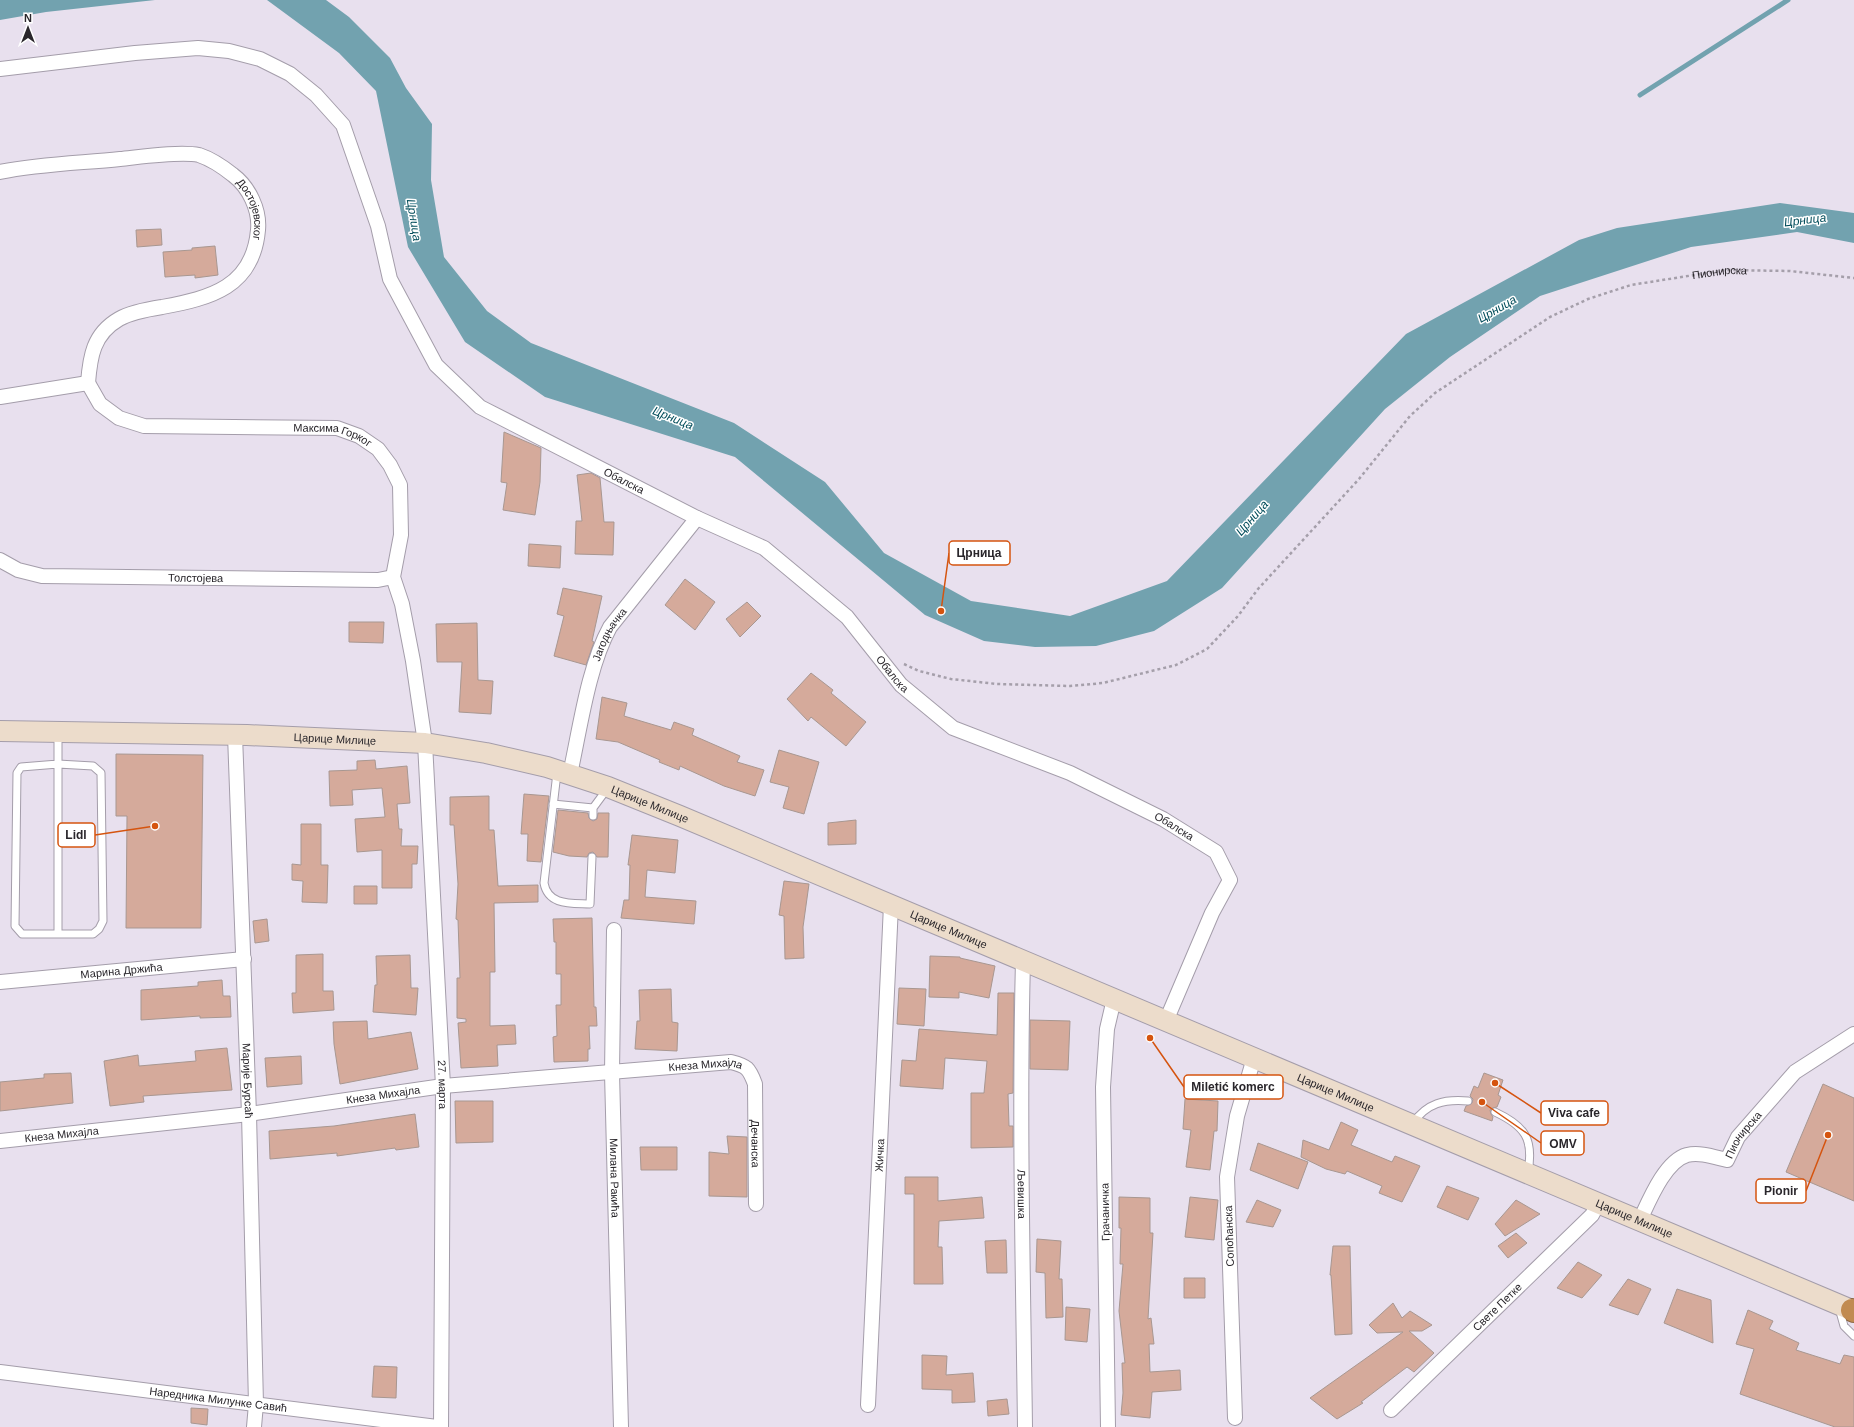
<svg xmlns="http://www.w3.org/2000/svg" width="1854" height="1427" viewBox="0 0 1854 1427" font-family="Arial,sans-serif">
	<rect width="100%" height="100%" fill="#e8e0ee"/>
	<!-- water -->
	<path fill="#72a2af" d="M0,0H155L46,12L0,20Z
		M267,0H326L349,17L390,58L406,88L432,124L431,180L444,257L487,311L531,343L734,423L825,482L884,553L971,601L1070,616L1167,581L1406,334L1579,240L1617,228L1780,203L1854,213V243L1797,232L1691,247L1540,296L1450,357L1385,409L1222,588L1154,631L1096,646L1035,647L984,641L925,615L735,457L545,397L465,342L408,247L376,91L339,53Z"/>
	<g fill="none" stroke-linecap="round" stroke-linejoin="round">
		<!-- stream -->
		<path stroke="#72a2af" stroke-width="5" d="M1640,95L1788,0"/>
	</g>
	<!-- building -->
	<path fill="#d5aa9b" stroke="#a89791" d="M161,229L162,245L137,247L136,230Z
		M215,246L218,275L195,278V275L165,277L163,252L192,250V248Z
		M504,432L541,448L540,482L535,515L503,510L507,483L501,482Z
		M591,473L600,478L604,522H614L613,555L575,554L576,521H582L577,475Z
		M529,544L561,546L560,568L528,566Z
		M685,579L715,602L695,630L665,605Z
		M563,588L602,596L592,641L594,642L586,665L554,656L564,616L557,614Z
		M747,602L761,616L740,637L726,619Z
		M349,622H384L383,643L349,642Z
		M477,623L478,680L493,681L491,714L459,712L462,662H437L436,624Z
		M811,673L833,690L831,693L866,722L846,746L811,717L808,721L787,699Z
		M602,697L627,703L624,716L671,730L674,722L694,729L692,735L740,756L737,762L764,770L755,796L724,786L680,766L679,770L659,762L660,760L618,742L596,739Z
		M779,750L819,762L804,814L783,808L789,787L770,782Z
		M116,754L203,755L201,928H126L127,816H116Z
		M375,760L376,769L407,766L410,803L397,804L399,829H402L401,846H418L417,864H412V888H382V850L357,852L355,819L385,817L382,788L352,790L353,805L330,806L329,771L357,770V761Z
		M524,794L549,796L541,862L527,861L528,834H521Z
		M489,796V830H494L498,886L538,885V902L494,903L495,972H490V1026L515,1025L516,1044L497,1045L498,1066L461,1068L458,1023L466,1022V1019L457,1018V978H460L458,920L456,919L458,884L454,825H450V797Z
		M558,810L588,813L589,818L593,821L597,819L598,813H609L608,857H597L593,852L589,853L587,857L569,856L553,852Z
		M856,820V844L828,845V823Z
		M301,824H321V865H328L327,903L302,902L303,881L292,880V864L301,865Z
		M632,835L678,840L675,873L647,870L645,897L696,901L694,924L621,918L624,900H629L630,865H628Z
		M784,881L809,884L803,927L804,958L785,959L784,916L779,915Z
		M354,886H377V904H354Z
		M592,918L594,1007H596L597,1026H589L590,1049H588V1061L554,1062L553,1037L557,1036L556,1005H561V974H556V942H554L553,919Z
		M267,919L269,941L255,943L253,921Z
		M323,954V991H333L334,1010L293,1013L292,993H296V955Z
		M410,955L411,988H418L416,1015L373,1012L375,985H377L376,956Z
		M930,956L960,957V958L995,966L989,998L959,992V998L929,997Z
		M222,980L223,996H230L231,1017L200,1018V1016L141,1020V990L198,986V982Z
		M899,988L926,989L924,1026L897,1024Z
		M671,989L672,1022L678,1023L677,1051L635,1049L637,1021H640L639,990Z
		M998,993H1014L1013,1093L1008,1094L1009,1126H1013V1147L971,1148V1093H984L987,1061L945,1058L943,1089L900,1086L902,1060L916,1061L919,1029L997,1035Z
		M1030,1020L1070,1021L1068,1070L1030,1069Z
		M367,1021L368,1039L411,1032L418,1069L340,1084L334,1044L333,1022Z
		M227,1048L232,1090L143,1096L144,1102L110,1106L104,1061L138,1055L139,1066L196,1061L195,1051Z
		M301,1056L302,1084L267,1087L265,1058Z
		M71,1073L73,1103L0,1111V1082L44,1078V1074Z
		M1484,1073L1503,1080L1498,1095L1501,1097L1497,1107L1493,1108L1490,1110L1491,1114L1493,1117L1492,1121L1464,1111L1466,1106L1472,1103L1473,1099L1470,1096L1474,1086L1478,1088Z
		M1823,1084L1854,1098V1201L1786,1172Z
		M1185,1099L1218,1101L1217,1131H1214L1210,1170L1186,1167L1191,1130L1183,1129Z
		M455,1101H493V1142L456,1143Z
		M415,1114L419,1147L396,1150L395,1148L337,1156V1153L270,1159L269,1131L334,1126Z
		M1341,1122L1358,1130L1351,1145L1392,1162L1395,1156L1420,1166L1402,1202L1379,1193L1382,1186L1347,1171L1345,1174L1326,1169L1301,1157L1303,1140L1329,1150Z
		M727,1136L747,1137V1197L709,1196V1152L729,1154Z
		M1258,1143L1308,1162L1298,1189L1250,1170Z
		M640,1147H677V1170H641Z
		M905,1177H938V1201L982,1197L984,1218L939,1221L938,1247H942L943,1284H914V1194H905Z
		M1447,1186L1479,1198L1468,1220L1437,1207Z
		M1119,1197L1150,1198V1233H1153L1148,1319L1151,1318L1154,1344H1149L1150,1372L1180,1370L1181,1390L1152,1392L1150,1418L1121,1415L1123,1393L1122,1363H1125L1119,1311L1123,1264H1120L1121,1228H1119Z
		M1190,1197L1218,1200L1214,1240L1185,1237Z
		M1257,1200L1281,1210L1273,1227L1246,1222Z
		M1516,1200L1540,1214L1505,1236L1495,1224Z
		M1516,1233L1527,1243L1508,1258L1498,1246Z
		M1037,1239L1061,1241L1059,1279H1062L1063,1317L1046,1318L1045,1273L1036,1272Z
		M1006,1240L1007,1273H987L985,1241Z
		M1333,1246H1350L1352,1334L1335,1335L1331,1275H1330Z
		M1578,1262L1602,1275L1582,1298L1557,1288Z
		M1184,1278H1205V1298H1184Z
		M1628,1279L1651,1289L1638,1315L1609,1305Z
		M1677,1289L1711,1300L1713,1343L1664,1323Z
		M1393,1303L1402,1318L1410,1311L1432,1325L1422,1331H1409L1434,1353L1414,1372L1407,1367L1361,1402L1363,1403L1337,1419L1310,1398L1403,1332L1377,1333L1369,1325Z
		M1066,1307L1090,1309L1087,1342L1065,1340Z
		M1748,1310L1773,1321L1769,1329L1799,1343L1796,1350L1840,1364L1844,1355L1854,1357V1427H1835L1740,1394L1754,1349L1736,1344Z
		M922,1355L947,1356L946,1375L973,1373L975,1402L952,1403V1390L922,1389Z
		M374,1366L397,1367L396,1398L372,1397Z
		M1007,1399L1009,1414L988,1416L987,1401Z
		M191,1408L208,1409L207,1425L191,1423Z"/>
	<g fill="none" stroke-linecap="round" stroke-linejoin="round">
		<!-- lane casing -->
		<g stroke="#a49daa" stroke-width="9">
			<path id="lane" d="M58,733V934
				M58,764L93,766L101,773L103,921L99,929L93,934H22L15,926L17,773L21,767Z
				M557,773L544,883C548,906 572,903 590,904L592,857
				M553,804L593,808
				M593,816V808L607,789
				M1495,1112C1525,1126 1534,1139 1528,1172
				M1413,1123C1427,1103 1444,1099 1468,1101
				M1839,1308L1844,1326L1854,1336"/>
		</g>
		<!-- street casing -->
		<g stroke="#a49daa" stroke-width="16">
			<g id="street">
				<path id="s2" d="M0,69L135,53L198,48L229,51L260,59L290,74L316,95L343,125L378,226L390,279L436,365L480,407L697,518L764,548L847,617L901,685L953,728L1070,773L1163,819L1216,852L1230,880L1212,913L1166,1021"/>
				<path id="s3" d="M0,172C39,164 81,163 120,159C140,157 180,151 199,155C211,159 223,167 233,175C249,187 260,210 258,230C253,287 211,298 162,307C149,309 131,312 119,319C93,334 90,357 88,383"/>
				<path id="s4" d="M88,383L100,404L119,418L144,426L337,428L359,436L378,449L390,465L400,485L401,535L393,577L402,604L413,661L425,743L443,1086L441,1427"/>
				<path d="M0,397L88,383"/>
				<path id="s5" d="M0,560L18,570L42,576L378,580L393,577"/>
				<path id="s6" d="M235,735L249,1114L256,1404L254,1427"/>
				<path id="s7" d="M570,774C580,729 588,667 610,627L697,518"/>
				<path id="s8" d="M614,930L612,1073L621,1427"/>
				<path id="s9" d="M1023,960C1019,1116 1023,1271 1025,1427"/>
				<path id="s10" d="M0,982L244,959"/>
				<path id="s11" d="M0,1141L249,1114L443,1086L731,1062C747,1066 749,1068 755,1084L756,1204"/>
				<path id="s12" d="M1640,1220C1649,1201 1665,1161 1687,1155C1700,1152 1714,1157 1727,1160L1738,1137L1795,1072L1854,1034"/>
				<path id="s13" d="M0,1372L437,1427"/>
				<path id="s14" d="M868,1405L891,905"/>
				<path id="s15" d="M1391,1410L1592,1215L1599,1202"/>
				<path d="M1235,1418L1227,1177L1237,1116L1254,1058"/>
				<path d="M1108,1427L1103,1087L1107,1029L1114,999"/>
			</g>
		</g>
		<!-- secondary casing -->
		<g stroke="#a49daa" stroke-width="22">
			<g id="secondary">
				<path id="s16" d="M0,731L247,735L425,743L486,753L547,767L608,787L680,816L1854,1311"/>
			</g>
		</g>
		<!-- highway casing -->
		<g stroke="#8c6844" stroke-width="24">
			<path id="highway" d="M1852,1310L1854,1311"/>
		</g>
		<!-- path -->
		<path stroke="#a59faa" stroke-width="2.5" stroke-dasharray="3 3" stroke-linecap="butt" id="s1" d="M904,664L919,671L951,679L997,684L1070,686L1103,683L1176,665L1207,649L1222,633L1238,616L1258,589L1359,479L1410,416L1435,393L1550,317L1588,299L1631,285L1726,270L1790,271L1854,278"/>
		<!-- lane -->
		<use href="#lane" stroke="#fff" stroke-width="7"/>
		<!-- street -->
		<use href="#street" stroke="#fff" stroke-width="14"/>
		<!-- secondary -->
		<use href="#secondary" stroke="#ecdccb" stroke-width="20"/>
		<!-- highway -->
		<use href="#highway" stroke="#c18b51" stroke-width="22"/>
	</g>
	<g text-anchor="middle" stroke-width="3" stroke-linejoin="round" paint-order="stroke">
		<!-- street labels -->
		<g font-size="11" fill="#29262b" stroke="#fff">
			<text dy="4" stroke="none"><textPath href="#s3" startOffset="280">Достојевског</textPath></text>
			<text dy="4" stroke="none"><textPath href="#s1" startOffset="970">Пионирска</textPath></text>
			<text dy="4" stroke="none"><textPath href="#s4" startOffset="264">Максима Горког</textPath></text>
			<text dy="4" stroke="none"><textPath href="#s2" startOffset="851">Обалска</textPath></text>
			<text dy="4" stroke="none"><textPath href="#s5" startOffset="199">Толстојева</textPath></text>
			<text dy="4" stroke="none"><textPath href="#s7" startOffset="146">Јагодњачка</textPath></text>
			<text dy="4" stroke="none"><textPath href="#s2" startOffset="1187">Обалска</textPath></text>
			<text dy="4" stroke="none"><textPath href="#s16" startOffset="335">Царице Милице</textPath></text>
			<text dy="4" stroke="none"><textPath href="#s16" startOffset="659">Царице Милице</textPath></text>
			<text dy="4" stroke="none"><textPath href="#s2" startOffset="1511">Обалска</textPath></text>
			<text dy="4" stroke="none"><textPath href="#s16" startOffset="983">Царице Милице</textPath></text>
			<text dy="4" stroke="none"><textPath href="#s10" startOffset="122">Марина Држића</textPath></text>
			<text dy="4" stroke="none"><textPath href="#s11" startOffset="710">Кнеза Михајла</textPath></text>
			<text dy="4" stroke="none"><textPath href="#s6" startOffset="346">Марије Бурсаћ</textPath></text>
			<text dy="4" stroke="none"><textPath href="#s4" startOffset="960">27. марта</textPath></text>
			<text dy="4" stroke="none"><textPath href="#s16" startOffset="1403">Царице Милице</textPath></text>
			<text dy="4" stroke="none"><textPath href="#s11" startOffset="386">Кнеза Михајла</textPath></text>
			<text dy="4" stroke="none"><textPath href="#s12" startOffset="153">Пионирска</textPath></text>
			<text dy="4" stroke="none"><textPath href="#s11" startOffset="62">Кнеза Михајла</textPath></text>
			<text dy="4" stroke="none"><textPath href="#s11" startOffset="830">Дечанска</textPath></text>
			<text dy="4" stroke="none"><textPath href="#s14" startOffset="250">Жичка</textPath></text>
			<text dy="4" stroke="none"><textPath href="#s8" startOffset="248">Милана Ракића</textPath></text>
			<text dy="4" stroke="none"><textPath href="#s9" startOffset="234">Љевишка</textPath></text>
			<text transform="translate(1105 1212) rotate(-91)" y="4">Грачаничка</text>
			<text dy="4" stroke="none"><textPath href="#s16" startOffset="1727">Царице Милице</textPath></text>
			<text transform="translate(1229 1236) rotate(-92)" y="4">Сопоћанска</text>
			<text dy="4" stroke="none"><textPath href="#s15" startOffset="148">Свете Петке</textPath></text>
			<text dy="4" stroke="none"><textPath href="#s13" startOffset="220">Наредника Милунке Савић</textPath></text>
		</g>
		<!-- water labels -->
		<g font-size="12" font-style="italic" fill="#004c5a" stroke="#fff">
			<text transform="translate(414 220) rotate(81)" y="4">Црница</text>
			<text transform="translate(1805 220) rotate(-7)" y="4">Црница</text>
			<text transform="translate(1497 309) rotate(-30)" y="4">Црница</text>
			<text transform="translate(673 418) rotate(22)" y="4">Црница</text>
			<text transform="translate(1252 518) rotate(-49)" y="4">Црница</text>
		</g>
	</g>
	<!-- callouts -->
	<path fill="none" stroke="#d5540f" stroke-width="1.5" d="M941 611L949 553M155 826L95 835M1150 1038L1184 1087M1495 1083L1541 1113M1482 1102L1541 1143M1828 1135L1806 1191"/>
	<g fill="#d5540f" stroke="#fff" stroke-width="1.5">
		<circle cx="941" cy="611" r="4"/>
		<circle cx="155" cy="826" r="4"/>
		<circle cx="1150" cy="1038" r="4"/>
		<circle cx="1495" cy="1083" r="4"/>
		<circle cx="1482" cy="1102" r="4"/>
		<circle cx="1828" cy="1135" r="4"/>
	</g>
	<g fill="#fff" stroke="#d5540f" stroke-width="1.5">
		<rect x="949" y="541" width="61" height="24" rx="4"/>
		<rect x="58" y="823" width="37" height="24" rx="4"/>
		<rect x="1184" y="1075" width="99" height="24" rx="4"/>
		<rect x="1541" y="1101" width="67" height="24" rx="4"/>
		<rect x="1541" y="1131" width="43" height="24" rx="4"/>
		<rect x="1756" y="1179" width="50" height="24" rx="4"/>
	</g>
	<g font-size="12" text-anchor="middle" font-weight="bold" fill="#29262b">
		<text x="979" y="557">Црница</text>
		<text x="76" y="839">Lidl</text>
		<text x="1233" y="1091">Miletić komerc</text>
		<text x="1574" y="1117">Viva cafe</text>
		<text x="1563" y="1148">OMV</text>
		<text x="1781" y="1195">Pionir</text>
	</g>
	<!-- north arrow -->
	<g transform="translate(28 28)" stroke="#ffffff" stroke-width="3" paint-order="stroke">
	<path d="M0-3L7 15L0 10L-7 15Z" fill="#29262b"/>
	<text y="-6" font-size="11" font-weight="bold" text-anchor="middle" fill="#29262b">N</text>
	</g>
</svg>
